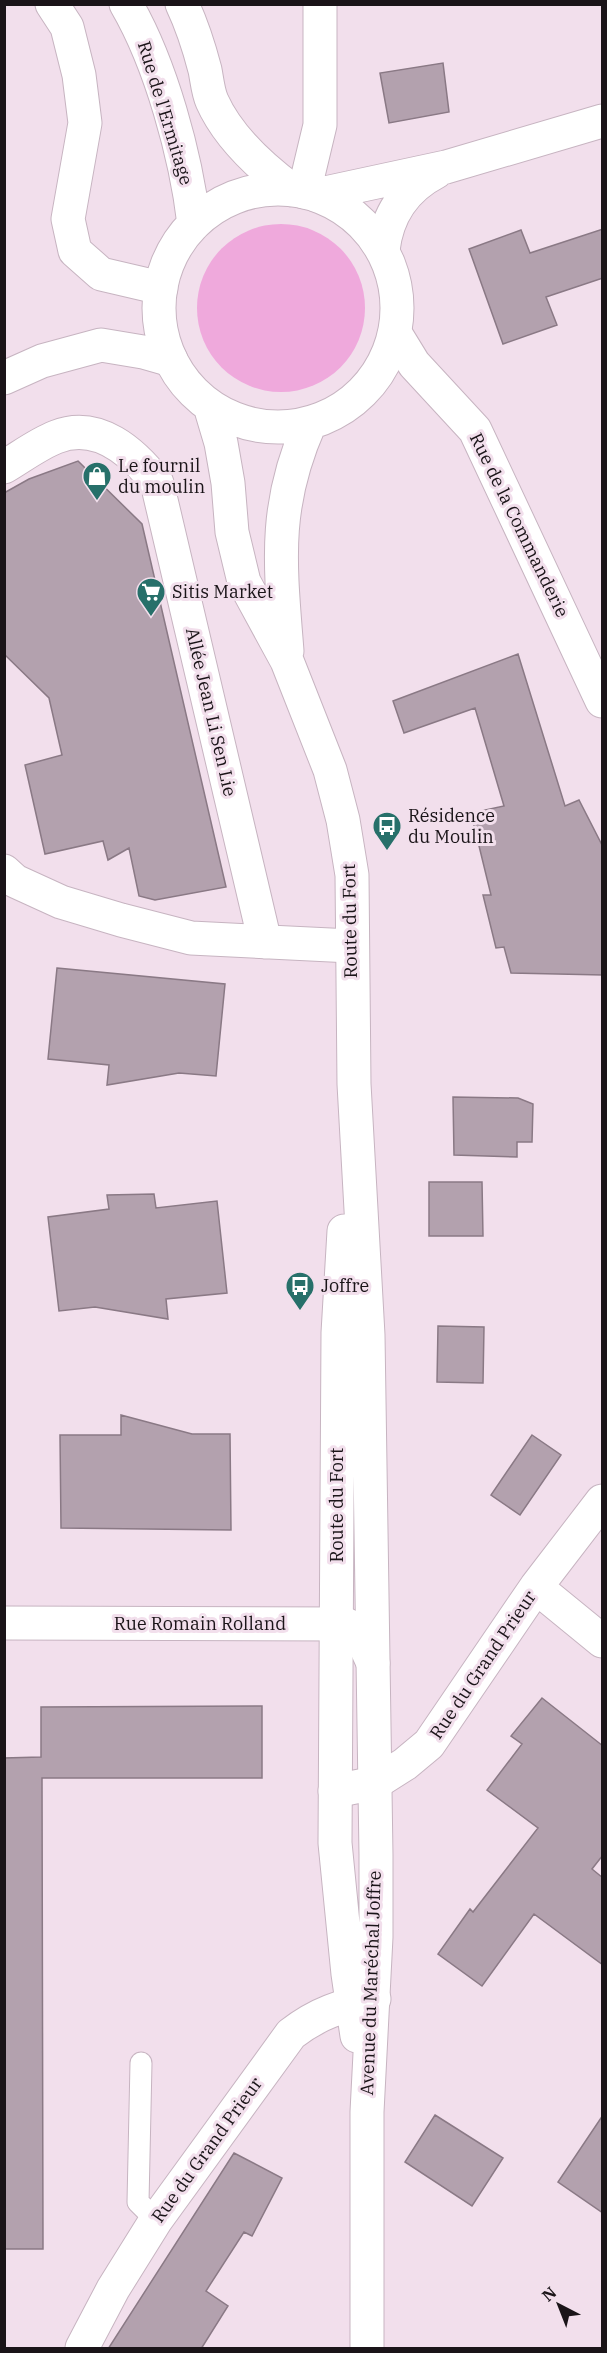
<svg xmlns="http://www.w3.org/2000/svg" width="607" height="2353" viewBox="0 0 607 2353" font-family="'IBM Plex Serif',serif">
	<rect width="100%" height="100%" fill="#f2dfec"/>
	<!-- green -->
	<path fill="#efa9dc" d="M197 308a84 84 0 1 1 168 0a84 84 0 1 1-168 0Z"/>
	<!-- building -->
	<path fill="#b3a1ae" stroke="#8a7985" stroke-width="1.5" d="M443,63L449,112L389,123L380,73Z
		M603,229V278L546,297L557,325L503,344L469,249L521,230L530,253Z
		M78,461L142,524L226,887L155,900L139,896L129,848L108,860L103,841L45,854L25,765L62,755L49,698L4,654V493L29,479Z
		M518,654L565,806L579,800L603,847V975L511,973L504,947L496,948L483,895H491L471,813L504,806L475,708L404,733L393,701Z
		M57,968L225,984L216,1076L179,1073L107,1085L109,1065L48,1059Z
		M453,1097L518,1098L533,1104L532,1142H517V1157L454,1155Z
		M429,1182H482L483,1236H429Z
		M154,1194L156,1208L217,1201L227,1293L166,1299L168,1319L95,1307L59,1311L48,1217L109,1209L107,1195Z
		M438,1326L484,1327L483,1383L437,1382Z
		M121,1415L192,1434H230L231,1530L61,1528L60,1435H121Z
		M532,1435L561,1455L520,1515L491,1495Z
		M542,1698L603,1746V1855L592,1869L603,1878V1965L534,1914L482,1986L438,1954L470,1909L473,1912L538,1828L487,1790L522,1744L511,1736Z
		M262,1706V1778H42L43,2249H4V1758L41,1757V1707Z
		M435,2115L503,2158L472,2206L405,2162Z
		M603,2115V2213L558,2182Z
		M234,2153L282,2178L252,2236L244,2232L206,2291L228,2306L201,2349H108Z"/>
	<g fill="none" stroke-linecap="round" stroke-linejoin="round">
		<!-- service casing -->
		<g stroke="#c7b4c1" stroke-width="23">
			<path id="service" d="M141,2063L138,2202L156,2220"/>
		</g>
		<!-- minor casing -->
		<g stroke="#c7b4c1" stroke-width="35">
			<path id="minor" d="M52,4L67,27L79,75L85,123L68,219L75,251L101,274L161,288
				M304,192L320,125V4
				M316,195L446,167L602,121
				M383,250C387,215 405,188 436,172
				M395,333L414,364L475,430L602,701
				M4,378L42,361L101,345L143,352L171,360
				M4,467C21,457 38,444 56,437C98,420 134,453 157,483L265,942
				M4,871L15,881L61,902L121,920L191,938L351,946
				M536,1587L602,1641
				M4,1623L345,1624L358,1630L373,1663
				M335,1791L375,1783L405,1764L429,1744L536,1587L602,1501
				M82,2348L113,2289L156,2220L291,2034C318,2013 341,2006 374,1999"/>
		</g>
		<!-- tertiary casing -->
		<g stroke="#c7b4c1" stroke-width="35">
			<path id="tertiary" d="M126,4C161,64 186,156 194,224
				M182,4C192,25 199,47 205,70C207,80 208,92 212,101C228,137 261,167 292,190
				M159 308a119 119 0 1 1 238 0a119 119 0 1 1-238 0Z
				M210,406L221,443L228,483L232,532L244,582L287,661L330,770L343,820L352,875L354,1084L368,1335L376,1855V1937L367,2112V2348
				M287,651C280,563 273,506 310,423
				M344,1231L338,1333L335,1843L348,1974L357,2036"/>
		</g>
		<!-- service -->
		<use href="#service" stroke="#fff" stroke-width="21"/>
		<!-- minor -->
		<use href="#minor" stroke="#fff" stroke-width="33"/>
		<!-- tertiary -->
		<use href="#tertiary" stroke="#fff" stroke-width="33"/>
	</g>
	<!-- icons -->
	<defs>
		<g id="shop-pin" transform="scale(1.5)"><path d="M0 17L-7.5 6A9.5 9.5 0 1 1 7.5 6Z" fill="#27706a" stroke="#f2dfec"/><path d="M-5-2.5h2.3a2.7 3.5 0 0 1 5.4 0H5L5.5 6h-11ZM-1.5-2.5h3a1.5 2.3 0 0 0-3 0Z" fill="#fff"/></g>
		<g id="supermarket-pin" transform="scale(1.5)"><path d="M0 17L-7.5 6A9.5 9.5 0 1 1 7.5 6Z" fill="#27706a" stroke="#f2dfec"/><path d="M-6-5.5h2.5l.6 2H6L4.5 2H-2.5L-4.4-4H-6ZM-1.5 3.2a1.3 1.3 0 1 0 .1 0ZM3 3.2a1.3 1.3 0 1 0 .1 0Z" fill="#fff"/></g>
		<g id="bus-pin" transform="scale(1.5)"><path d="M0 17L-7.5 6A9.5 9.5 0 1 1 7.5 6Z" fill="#27706a" stroke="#f2dfec"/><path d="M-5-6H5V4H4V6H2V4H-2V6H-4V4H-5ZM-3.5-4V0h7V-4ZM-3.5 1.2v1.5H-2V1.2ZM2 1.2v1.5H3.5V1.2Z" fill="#fff"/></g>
	</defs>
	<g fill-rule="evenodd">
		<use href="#shop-pin" x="97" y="476"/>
		<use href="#supermarket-pin" x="151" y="592"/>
		<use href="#bus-pin" x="387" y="826"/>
		<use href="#bus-pin" x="300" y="1286"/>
	</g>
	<g text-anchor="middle" stroke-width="6" stroke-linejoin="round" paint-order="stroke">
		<!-- street labels -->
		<g font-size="18" fill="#1a1418" stroke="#f2dfec">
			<text transform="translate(165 113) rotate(73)" y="6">Rue de l'Ermitage</text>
			<text transform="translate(519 525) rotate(64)" y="6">Rue de la Commanderie</text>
			<text transform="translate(211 712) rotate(77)" y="6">Allée Jean Li Sen Lie</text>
			<text transform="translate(350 921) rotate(-91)" y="6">Route du Fort</text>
			<text transform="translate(337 1505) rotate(-90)" y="6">Route du Fort</text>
			<text x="200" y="1630">Rue Romain Rolland</text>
			<text transform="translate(483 1665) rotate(-56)" y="6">Rue du Grand Prieur</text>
			<text transform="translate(371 1983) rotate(-88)" y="6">Avenue du Maréchal Joffre</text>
			<text transform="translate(207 2150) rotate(-54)" y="6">Rue du Grand Prieur</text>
		</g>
		<!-- poi labels -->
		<g font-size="18" fill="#1a1418" stroke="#f2dfec" text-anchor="start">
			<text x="118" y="472">Le fournil<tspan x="118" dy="21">du moulin</tspan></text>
			<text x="172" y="598">Sitis Market</text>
			<text x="408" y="822">Résidence<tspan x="408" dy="21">du Moulin</tspan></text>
			<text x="321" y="1292">Joffre</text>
		</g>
	</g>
	<!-- border -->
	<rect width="607" height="2353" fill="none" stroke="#1a1418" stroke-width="12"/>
	<!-- north arrow -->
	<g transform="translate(559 2305) rotate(318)" stroke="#f2dfec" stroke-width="4.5" paint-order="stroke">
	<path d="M0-4.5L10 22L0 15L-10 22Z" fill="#1a1418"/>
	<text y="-9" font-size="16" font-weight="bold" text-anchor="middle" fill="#1a1418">N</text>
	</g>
</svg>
